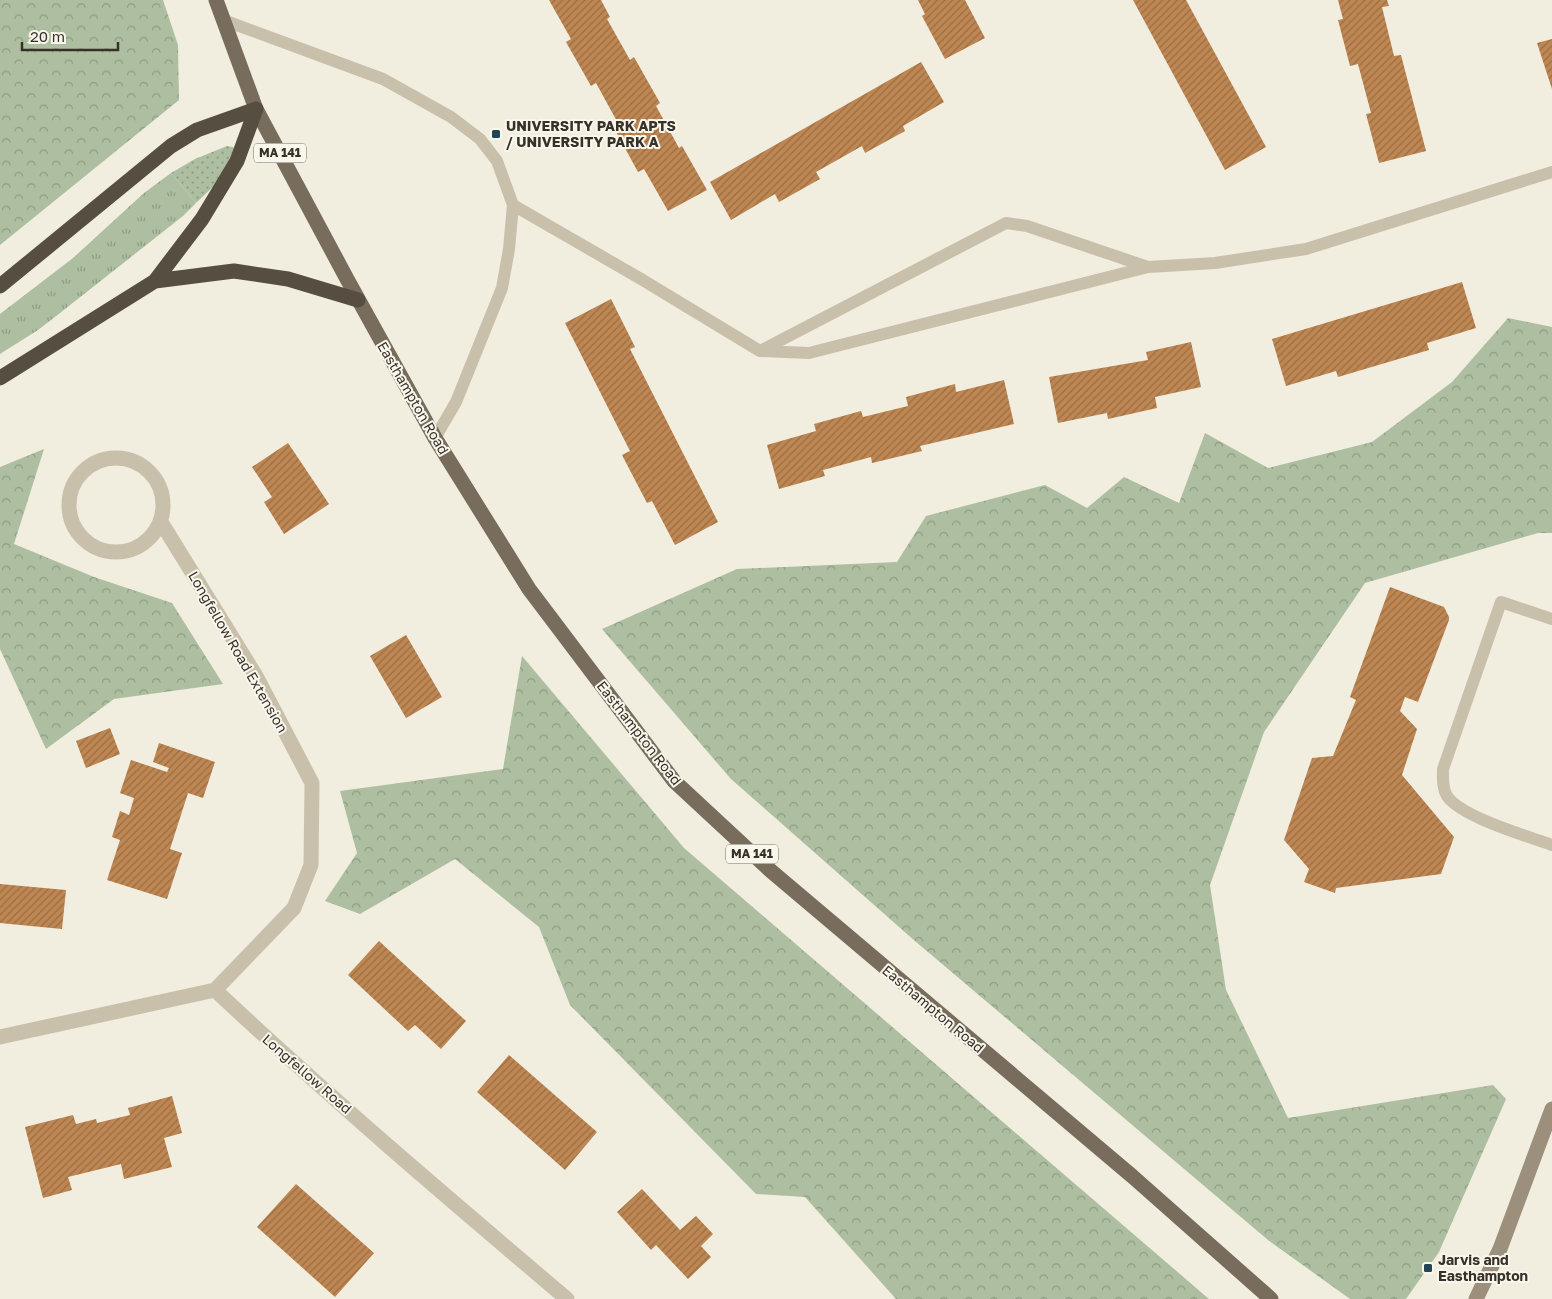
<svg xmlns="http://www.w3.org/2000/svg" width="1552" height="1299" viewBox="0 0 1552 1299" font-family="'Golos Text',sans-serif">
	<defs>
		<pattern id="grass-tufts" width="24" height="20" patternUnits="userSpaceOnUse" patternTransform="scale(1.25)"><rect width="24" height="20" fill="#adbfa0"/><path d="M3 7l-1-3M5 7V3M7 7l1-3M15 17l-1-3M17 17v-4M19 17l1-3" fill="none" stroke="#8e9c83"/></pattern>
		<pattern id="forest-crowns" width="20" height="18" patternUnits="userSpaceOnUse" patternTransform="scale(1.25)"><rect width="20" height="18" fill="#adbfa0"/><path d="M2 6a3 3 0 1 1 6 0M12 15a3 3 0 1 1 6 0" fill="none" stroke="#8e9c83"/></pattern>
		<pattern id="garden-dots" width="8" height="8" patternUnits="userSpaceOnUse" patternTransform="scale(1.25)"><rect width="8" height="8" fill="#adbfa0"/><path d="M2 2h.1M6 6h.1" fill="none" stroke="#8e9c83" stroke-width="1.8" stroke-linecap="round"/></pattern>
		<pattern id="building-hatch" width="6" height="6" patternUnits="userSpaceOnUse" patternTransform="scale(1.25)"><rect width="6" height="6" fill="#bd8652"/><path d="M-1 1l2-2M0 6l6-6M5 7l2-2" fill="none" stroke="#9a6e44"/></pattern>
	</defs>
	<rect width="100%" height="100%" fill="#f1eddf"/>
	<!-- grass -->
	<path fill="url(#grass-tufts)" d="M171,173L196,203L183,216L60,313L38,330L0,354V314L73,258L144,193Z"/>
	<!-- forest -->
	<path fill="url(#forest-crowns)" d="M0,0H163L178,45L179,100L0,245Z
		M1508,318L1552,327V533H1538L1365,583L1264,732L1210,885L1226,990L1288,1118L1493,1085L1506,1099L1439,1252L1406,1299H1350L1268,1240L915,941L731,779L602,629L737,569L897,562L926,516L1045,485L1087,508L1124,477L1179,503L1205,433L1268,468L1372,442L1452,382Z
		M44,449L14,544L94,577L172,603L223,684L114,699L46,749L0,649V467Z
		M522,656L684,848L1209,1299H896L805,1197L756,1194L570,1005L539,927L455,859L360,914L325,901L357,853L340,791L503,769Z"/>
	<!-- garden -->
	<path fill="url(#garden-dots)" d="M227,146L233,147L236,152L215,185L196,203L171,173L195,159Z"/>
	<!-- building -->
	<path fill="url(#building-hatch)" d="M549,0H601L610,17L607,19L630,60L634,57L660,103L656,106L679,148L682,146L707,190L668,211L644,169L638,172L614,128L619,125L596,83L591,86L566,42L571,39Z
		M918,0H965L985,38L945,59L922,16L925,14Z
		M1133,0H1186L1266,147L1225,170Z
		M1338,0H1387L1389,6L1382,7L1394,56L1401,55L1426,151L1379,163L1366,114L1371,113L1358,64L1350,66L1338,20L1343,19Z
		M1552,39V89L1537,43Z
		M921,62L944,102L903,126L905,131L865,153L862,146L816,172L820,179L779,202L775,194L731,220L710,182Z
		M1462,282L1476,328L1427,343L1429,350L1338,377L1336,371L1286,386L1272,339Z
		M611,299L635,347L630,349L718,522L675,545L652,501L647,503L622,455L630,451L565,323Z
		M1191,342L1201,387L1155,397L1157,408L1108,419L1107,413L1058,423L1049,377L1148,360L1146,352Z
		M1004,380L1014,424L920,446L922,451L872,463L871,457L823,470L825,476L779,489L767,445L816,431L814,424L861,411L863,417L908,406L906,397L955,384L956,392Z
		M288,443L329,504L284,534L264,502L272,497L252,467Z
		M1390,587L1444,607L1449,617V620L1418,702L1405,697L1400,711L1417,729L1402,775L1454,837L1441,874L1336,888L1335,893L1304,882L1309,869L1284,840L1312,758L1333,756L1356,700L1350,697Z
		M406,635L442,697L406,718L370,656Z
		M110,728L120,754L86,768L76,741Z
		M159,743L215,762L203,798L188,793L170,849L182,853L167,899L107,880L120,840L112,837L120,811L129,815L134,798L120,793L131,760L167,772L169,768L153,762Z
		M0,884L66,890L62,929L0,923Z
		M379,941L466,1021L441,1049L415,1025L408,1031L348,975Z
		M509,1055L597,1132L565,1170L477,1092Z
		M172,1096L182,1133L164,1138L172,1167L124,1179L121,1164L68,1177L72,1190L43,1198L25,1127L73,1115L76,1124L96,1119L97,1123L130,1115L128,1108Z
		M296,1184L374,1253L335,1297L257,1227Z
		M642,1189L680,1230L696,1216L713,1234L701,1246L711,1257L688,1279L656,1245L651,1250L617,1212Z"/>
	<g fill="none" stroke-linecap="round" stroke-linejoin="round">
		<!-- lane -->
		<path stroke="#c9c0ac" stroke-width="12" d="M223,20L383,79L451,117L480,139L497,161L513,205L641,279L760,351L809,353L1148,267L1027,226L1006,223L760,351
			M1148,267L1215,263L1306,249L1552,172
			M435,438L456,402L502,288L509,249L513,205
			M1552,619L1501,602L1443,769C1443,778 1442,788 1447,796C1461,817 1527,836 1552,845"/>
		<!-- street -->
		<path stroke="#c9c0ac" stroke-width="15" d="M69 505a47 47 0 1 1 94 0a47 47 0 1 1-94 0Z
			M161,522L256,676L312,783L311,865L294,908L215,990
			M0,1037L215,990C329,1097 448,1198 567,1299"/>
		<!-- secondary -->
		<path stroke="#9c907d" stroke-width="15" d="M1476,1299L1500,1249L1552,1109"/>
		<!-- primary -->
		<path stroke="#786c5d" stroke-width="15" d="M216,0L256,109L347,279L435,438L529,589L674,781L771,871L1132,1176L1271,1299"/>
		<!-- highway -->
		<path stroke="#574e42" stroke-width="15" d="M155,281L202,219L237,161L256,109
			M0,286L171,146L197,130L256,109
			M0,378L155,281L234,271L288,279L358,300"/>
	</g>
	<!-- markers -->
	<g fill="#234656" stroke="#f9f6ec" stroke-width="2">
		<rect x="491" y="129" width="10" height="10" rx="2.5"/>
		<rect x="1423" y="1263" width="10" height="10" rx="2.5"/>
	</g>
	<g text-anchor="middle" stroke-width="4" stroke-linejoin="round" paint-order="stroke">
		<!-- shield labels -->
		<g fill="#f9f6ec" stroke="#716c64" stroke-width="1">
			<rect x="254" y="143.5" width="52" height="19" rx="4"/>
			<rect x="726" y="844.5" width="52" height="19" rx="4"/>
		</g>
		<g font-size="12" font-weight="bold" fill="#37312a">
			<text x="280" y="157">MA 141</text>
			<text x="752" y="858">MA 141</text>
		</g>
		<!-- poi labels -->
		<g font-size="14" font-weight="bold" fill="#37312a" stroke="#f9f6ec" text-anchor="start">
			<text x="506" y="131">UNIVERSITY PARK APTS<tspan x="506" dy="16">/ UNIVERSITY PARK A</tspan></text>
			<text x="1438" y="1265">Jarvis and<tspan x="1438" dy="16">Easthampton</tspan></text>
		</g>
		<!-- street labels -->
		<g font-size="14" fill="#37312a" stroke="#f9f6ec">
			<text transform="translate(413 398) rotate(60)" y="5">Easthampton Road</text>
			<text transform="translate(238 652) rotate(60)" y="5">Longfellow Road Extension</text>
			<text transform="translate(639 733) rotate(52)" y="5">Easthampton Road</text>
			<text transform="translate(933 1009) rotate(40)" y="5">Easthampton Road</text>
			<text transform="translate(307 1074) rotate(41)" y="5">Longfellow Road</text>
		</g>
	</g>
	<!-- scale -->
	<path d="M22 42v8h96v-8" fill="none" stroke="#37312a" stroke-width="2.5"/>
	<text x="30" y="42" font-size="15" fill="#37312a" stroke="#f9f6ec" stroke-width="4" paint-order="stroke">20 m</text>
</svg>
